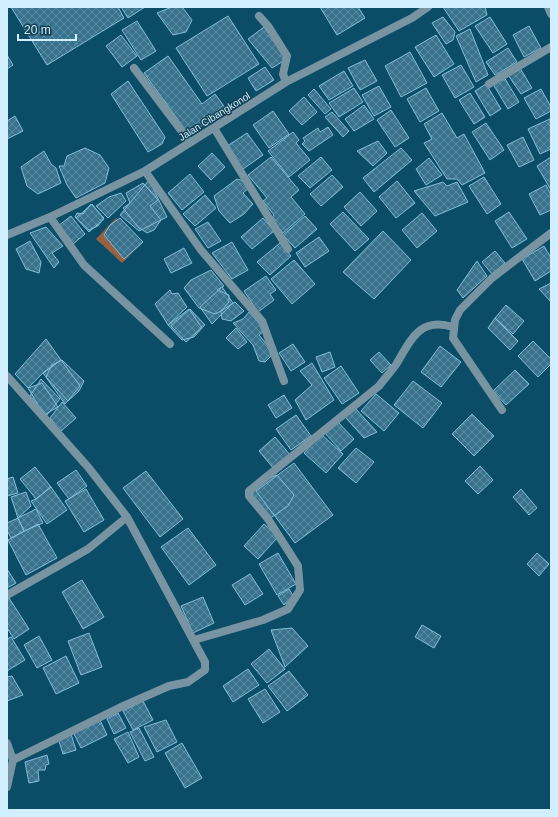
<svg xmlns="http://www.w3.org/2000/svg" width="558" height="817" viewBox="0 0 558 817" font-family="Helvetica,sans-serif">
	<defs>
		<pattern id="grass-tufts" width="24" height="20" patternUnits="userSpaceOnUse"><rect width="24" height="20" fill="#976142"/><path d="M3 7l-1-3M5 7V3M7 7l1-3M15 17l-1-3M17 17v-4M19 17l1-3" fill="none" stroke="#6b5447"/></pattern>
		<pattern id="building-cross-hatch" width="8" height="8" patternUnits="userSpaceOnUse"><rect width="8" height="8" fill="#38728d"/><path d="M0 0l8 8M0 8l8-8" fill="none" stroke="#5d8da4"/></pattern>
	</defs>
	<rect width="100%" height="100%" fill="#0b4d66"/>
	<!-- grass -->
	<path fill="url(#grass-tufts)" d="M116,218L143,242L122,263L96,239Z"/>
	<!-- building -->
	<path fill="url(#building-cross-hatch)" stroke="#82bdda" d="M11,7H118L124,18L47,65Z
		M121,7H145L128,18Z
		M172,7H182L192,20L186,32L173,35L157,13Z
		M320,7H358L365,18L337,35Z
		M443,7H485L487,15L459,31Z
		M228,16L259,64L207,96L176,48Z
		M443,17L455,32L453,40L446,44L432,23Z
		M490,17L507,44L493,53L475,26Z
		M137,21L156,51L141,60L122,30Z
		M529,26L541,48L524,57L513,35Z
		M264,27L287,59L272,68L248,39Z
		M470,29L488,75L476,82L456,36Z
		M121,35L137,56L122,67L106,46Z
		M436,35L454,64L434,77L415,47Z
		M508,48L517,62L495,75L486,62Z
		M410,52L427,83L401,97L385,66Z
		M7,55L13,65L7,69Z
		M168,56L202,104L215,94L226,109L189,135L144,73Z
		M365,60L377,81L360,90L348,68Z
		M461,65L474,87L455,98L442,75Z
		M265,67L274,80L256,91L248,78Z
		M520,68L532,88L521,94L508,75Z
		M344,71L353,86L329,100L319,86Z
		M504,77L519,102L508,109L493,84Z
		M128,81L165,137L162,144L148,152L111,94Z
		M486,84L501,109L490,116L475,91Z
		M379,86L391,107L374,116L362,95Z
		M354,88L363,102L339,117L329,103Z
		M426,88L439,111L420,122L407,99Z
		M314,89L331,109L325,114L308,95Z
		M541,89L551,107V111L536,119L524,98Z
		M470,93L485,117L474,124L459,100Z
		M304,97L317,112L302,125L289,111Z
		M364,105L374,119L354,131L345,119Z
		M391,110L409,138L395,147L377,120Z
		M273,111L289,134L269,148L253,125Z
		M332,112L349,131L343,137L325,117Z
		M442,113L457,138L464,134L485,173L462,185L457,179H447L424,143L432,139L424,124Z
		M15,116L23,131L7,139V121Z
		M550,119L551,149L540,154L528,129Z
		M486,123L504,150L490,160L472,132Z
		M328,127L333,135L309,151L302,144L305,141L303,138L318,128L320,132Z
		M293,132L299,140L296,143L310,160L289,177L268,151Z
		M247,133L263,155L243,169L227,146Z
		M523,137L534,160L519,167L507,145Z
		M378,141L387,153L373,166L357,151Z
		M85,148L100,155L109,168L105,183L76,198L67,185L59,166H64L67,156Z
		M401,148L412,160L374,192L363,178Z
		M44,151L51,164L56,168L61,183L38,194L27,186L21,167Z
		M212,153L225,167L211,180L198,166Z
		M271,157L299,190L291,197L305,214L283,233L271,219L274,215L263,201L267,198L248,175Z
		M321,157L332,170L310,188L298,176Z
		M551,157V190L537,166Z
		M429,158L442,175L426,185L416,169Z
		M190,174L204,192L182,210L168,193Z
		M332,175L343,187L321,206L310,194Z
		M484,177L501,204L487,214L469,186Z
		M237,179L247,182L250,187L243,193L253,204L244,214L230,223L219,211L214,196Z
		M149,180L167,217L139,231L120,215Z
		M397,181L415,203L396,218L379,197Z
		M443,182L447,186L457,182L468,202L435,216L414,191Z
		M143,183L158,200L150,206L161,220L154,230L147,233L138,227L123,208L130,203L126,193Z
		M546,185L551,195V210L540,215L529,194Z
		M360,192L377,211L361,226L344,207Z
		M121,193L126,201L108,218L96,206L109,197Z
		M205,195L216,208L195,226L183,214Z
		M91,204L104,218L98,226L89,230L75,217L77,213L83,214Z
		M92,204L104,219L89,232L76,218Z
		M343,212L369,239L355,251L330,224Z
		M509,212L527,239L512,248L495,221Z
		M422,213L437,231L417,248L402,230Z
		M71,216L85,234L73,244L58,226Z
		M305,216L317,229L295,248L283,235Z
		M120,218L143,242L124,259L104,235L110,225Z
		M263,218L274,231L252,249L241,237Z
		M208,222L221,241L208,248L195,229Z
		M46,227L63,246L52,253L59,262L54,268L30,233Z
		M383,231L411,260L374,299L343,272Z
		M319,237L329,251L305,267L296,253Z
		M30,241L41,262L39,273L26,269L16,249Z
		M232,242L248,270L232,279L212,253Z
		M280,243L291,256L270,275L257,262Z
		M544,246L551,258V271L535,281L522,259Z
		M184,248L192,263L171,273L164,259Z
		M495,251L505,263L492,274L482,262Z
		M294,260L315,284L292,304L271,279Z
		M477,261L487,276L463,298L457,290Z
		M211,270L224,286L217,290L229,295V302L221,311L215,314L199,308L184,288L191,280Z
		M266,276L276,290L270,294L274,300L258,312L244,291Z
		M551,283V302L539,289Z
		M222,287L233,303L212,324L200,307Z
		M170,290L172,294L178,293L187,307L168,325L155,304Z
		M235,302L244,311L231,321L222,319L221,311Z
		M506,305L524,321L513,334L495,318Z
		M189,309L202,328L194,337L182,340L168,325Z
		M190,309L205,325L186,342L171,326Z
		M250,311L264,331L259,335L274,353L265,362L259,361L253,345L233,323L243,319Z
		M495,318L518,341L510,350L488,328Z
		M236,328L247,342L238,349L226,338Z
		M46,339L61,360L43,373L28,388L15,374Z
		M533,341L551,359V364L538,377L518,356Z
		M293,344L305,362L291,371L279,353Z
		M440,346L461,362L441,387L421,372Z
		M330,352L335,367L322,372L316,357Z
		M379,352L391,365L382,373L370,360Z
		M61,360L80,386L65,404L43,373Z
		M62,360L84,381L79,391L68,401L46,377L52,365Z
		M312,363L334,400L306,420L295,400L312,385L300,371Z
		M341,366L359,393L342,404L324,378Z
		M515,370L529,384L506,405L493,391Z
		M41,379L60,399L47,415L30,396Z
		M413,381L442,403L423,428L394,405Z
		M42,383L58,407L44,415L28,388Z
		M376,394L399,413L384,431L361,411Z
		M284,395L292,408L276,418L268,405Z
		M62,402L76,418L60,432L50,418Z
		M355,408L377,432L364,438L345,417Z
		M472,414L494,436L474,456L452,434Z
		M296,415L311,436L291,450L276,429Z
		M337,421L354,439L341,451L324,432Z
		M321,434L343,454L326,473L304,453Z
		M275,437L291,456L274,469L259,451Z
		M356,448L374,462L356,483L338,468Z
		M294,463L333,515L295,543L256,491Z
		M480,466L493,480L478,494L465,481Z
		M35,467L51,487L36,499L20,479Z
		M76,470L87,486L69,499L57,483Z
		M146,471L183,519L160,537L123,488Z
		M277,475L294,495L288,506L269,519L250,495L265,480Z
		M13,477L18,493L7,496V479Z
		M51,487L67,510L47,524L31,501L36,499Z
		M86,489L104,520L84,532L65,501Z
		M521,489L537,508L529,515L513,497Z
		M26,492L31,506L18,518L11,497Z
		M36,509L43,523L24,531L18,518Z
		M18,518L24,531L11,538L7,530V523Z
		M38,524L57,558L26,575L8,540Z
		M264,524L278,537L258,559L244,546Z
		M188,528L216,565L189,585L161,547Z
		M278,553L296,584L277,595L259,564Z
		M537,553L549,564L539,576L527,564Z
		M7,569L16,583L7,588Z
		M250,574L263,594L245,605L232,585Z
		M82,580L104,617L83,629L62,592Z
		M289,589L294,597L284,605L278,596Z
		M203,597L214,623L193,633L181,606Z
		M9,598L29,629L14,639L7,628V599Z
		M422,625L441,636L434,648L415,637Z
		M292,628L308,646L285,667L271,630Z
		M89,633L102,667L81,675L68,641Z
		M39,636L52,660L37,668L24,645Z
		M11,637L25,660L7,671V639Z
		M269,649L285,669L267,683L251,664Z
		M66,656L79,683L56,694L43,668Z
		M248,669L259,685L233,702L223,686Z
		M289,671L308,695L287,711L268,686Z
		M12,676L23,695L7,701V677Z
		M265,689L280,712L263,723L248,699Z
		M143,701L153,720L133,730L123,711Z
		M118,713L126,728L114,734L107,719Z
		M99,718L107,735L81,748L73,732Z
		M166,720L177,742L157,752L144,727Z
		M139,728L154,757L145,761L130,732Z
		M128,732L139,757L128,763L114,739Z
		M71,734L76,750L63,754L58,738Z
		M182,743L202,778L185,788L165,753Z
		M47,755L49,764L46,765L45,770H38L39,781L29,783L25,762Z"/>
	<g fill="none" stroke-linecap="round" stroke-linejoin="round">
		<!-- service -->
		<path stroke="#7894a2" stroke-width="8" d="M134,68L190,142"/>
		<!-- minor -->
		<path stroke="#7894a2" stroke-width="8" d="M548,7L551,14
			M259,16L268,26L287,56L283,74L286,82
			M489,84L551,47
			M214,128L288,249
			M145,171L201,250L262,321L284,381
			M50,217L84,265L170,344
			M7,235L50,217L145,171L286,82L412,18L428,7
			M7,376L88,467L127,517L205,662V670L188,682L169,686L121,707L13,760
			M502,410L453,338L455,320L460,310L492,278L551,233
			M7,595L88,549L127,517
			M194,640L263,620L288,609L300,590L298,566L268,519L249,496V491L379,386C385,378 392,371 397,363C411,339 420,317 453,327
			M7,743L13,760L7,787"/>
	</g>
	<g text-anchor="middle" stroke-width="3" stroke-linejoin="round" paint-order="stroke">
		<!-- street labels -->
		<g font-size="10" fill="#d1effe" stroke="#134155">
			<text transform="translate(214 116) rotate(-32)" y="4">Jalan Cibangkonol</text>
		</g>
	</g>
	<!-- border -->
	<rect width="558" height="817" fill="none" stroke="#d1effe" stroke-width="16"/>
	<!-- scale -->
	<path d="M18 34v6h58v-6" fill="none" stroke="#d1effe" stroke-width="2"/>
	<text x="24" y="34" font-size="12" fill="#d1effe" stroke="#134155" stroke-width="3" paint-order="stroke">20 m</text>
</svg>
